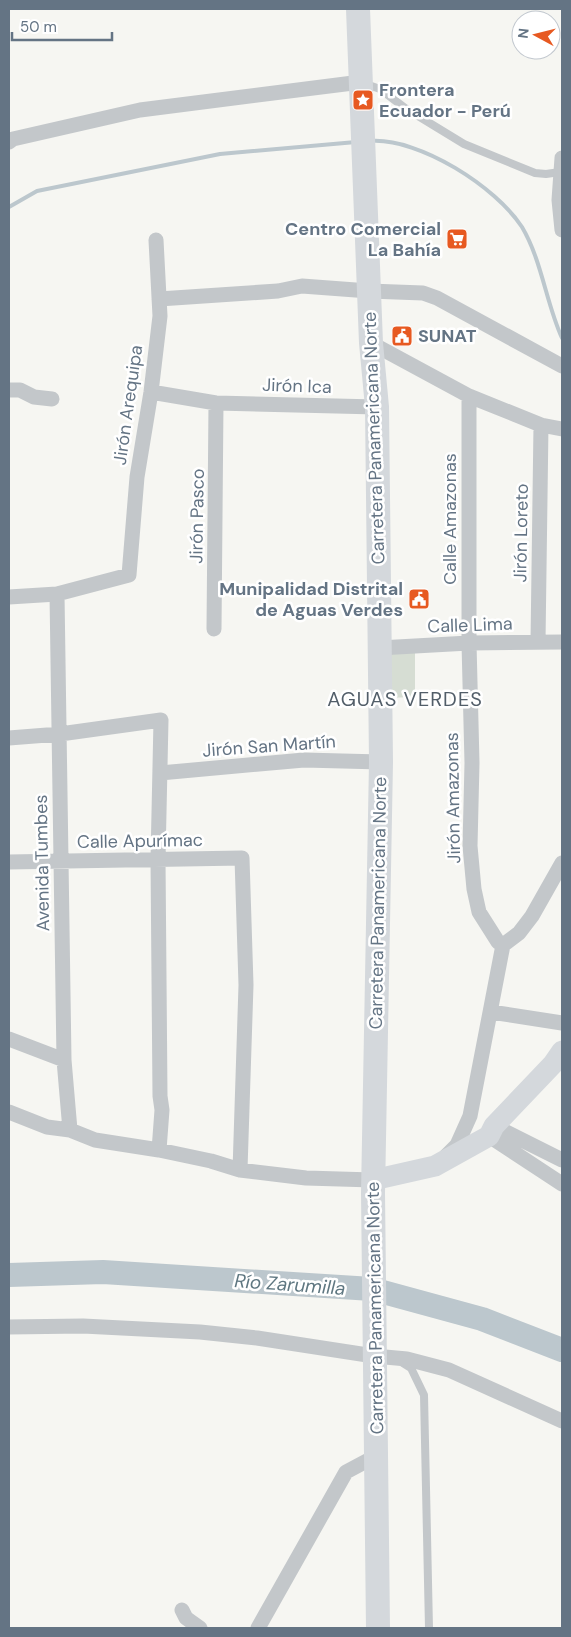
<svg xmlns="http://www.w3.org/2000/svg" width="571" height="1637" viewBox="0 0 571 1637" font-family="'DM Sans',sans-serif">
	<rect width="100%" height="100%" fill="#f6f6f2"/>
	<!-- green -->
	<path fill="#d6ddd3" d="M415,652V697L385,698L386,654Z"/>
	<g fill="none" stroke-linecap="round" stroke-linejoin="round">
		<!-- stream -->
		<path stroke="#bcc7cd" stroke-width="4" d="M371,141C420,138 496,187 522,227C542,261 546,303 562,338
			M9,207L37,191L220,154L356,142"/>
		<!-- river -->
		<path stroke="#bcc7cd" stroke-width="24" d="M9,1275L103,1272L372,1289L482,1319L562,1350"/>
		<!-- lane -->
		<path stroke="#c3c7ca" stroke-width="8" d="M363,83L380,89L405,108L464,144L535,173L546,174L560,172
			M403,1363L411,1368L424,1395L429,1628"/>
		<!-- street -->
		<path stroke="#c3c7ca" stroke-width="15" d="M9,142L13,139L140,110L361,82
			M562,158L559,200L562,230
			M159,299L278,291L302,286L369,291L423,293L437,298L562,366
			M371,343L469,396L541,425L562,429
			M9,390H20L34,397L52,399
			M151,392L216,403L377,407
			M469,396V643L472,763L470,846L474,889L479,912L498,942L503,945
			M57,594L64,1060L70,1130
			M9,597L57,594L129,575L137,477L151,392L160,316L156,240
			M214,629L216,403
			M538,642L541,425
			M379,648L469,643L562,642
			M9,738L60,734L161,720L158,859L160,1096L162,1110L159,1150
			M160,773L304,760L381,762
			M9,862L242,858L246,985L240,1170
			M491,1012L562,1023
			M9,1039L64,1060
			M9,1112L47,1127L70,1130L95,1140L159,1150L211,1161L240,1170L306,1178L373,1180
			M494,1126L562,1160
			M489,1136L562,1184
			M446,1156L457,1145L470,1116L503,945L519,933L532,916L562,863
			M9,1327L83,1326L200,1332L257,1338L374,1356L407,1359L449,1370L562,1421
			M182,1610L186,1618L200,1628
			M258,1628L346,1472L376,1456"/>
		<!-- secondary -->
		<path stroke="#d4d8dc" stroke-width="21" d="M373,1180L435,1166L489,1136L494,1126L553,1064L562,1051"/>
		<!-- primary -->
		<path stroke="#d4d8dc" stroke-width="24" d="M358,9L371,343L377,407L381,762L373,1193L378,1628"/>
	</g>
	<!-- icons -->
	<defs>
		<g id="sight-square" transform="scale(1.125)"><rect x="-9" y="-9" width="18" height="18" rx="4" fill="#e75921" stroke="#fff"/><path d="M0-6L1.8-2.2L6-1.7L2.9 1.2L3.7 5.4L0 3.3L-3.7 5.4L-2.9 1.2L-6-1.7L-1.8-2.2Z" fill="#fff"/></g>
		<g id="supermarket-square" transform="scale(1.125)"><rect x="-9" y="-9" width="18" height="18" rx="4" fill="#e75921" stroke="#fff"/><path d="M-6-5.5h2.5l.6 2H6L4.5 2H-2.5L-4.4-4H-6ZM-1.5 3.2a1.3 1.3 0 1 0 .1 0ZM3 3.2a1.3 1.3 0 1 0 .1 0Z" fill="#fff"/></g>
		<g id="civic-square" transform="scale(1.125)"><rect x="-9" y="-9" width="18" height="18" rx="4" fill="#e75921" stroke="#fff"/><path d="M-.6-6.5H3V-4.5H.6V-3L4-1V1h2V6H-6V1h2V-1L-.6-3ZM-1.2 2.5V6h2.4V2.5Z" fill="#fff"/></g>
	</defs>
	<g fill-rule="evenodd">
		<use href="#sight-square" x="363" y="100"/>
		<use href="#supermarket-square" x="457" y="239"/>
		<use href="#civic-square" x="402" y="336"/>
		<use href="#civic-square" x="419" y="599"/>
	</g>
	<g text-anchor="middle" stroke-width="5" stroke-linejoin="round" paint-order="stroke">
		<!-- poi labels -->
		<g font-size="18" font-weight="bold" fill="#647484" stroke="#fff" text-anchor="start">
			<text x="379" y="96">Frontera<tspan x="379" dy="21">Ecuador - Perú</tspan></text>
			<text x="441" y="235" text-anchor="end">Centro Comercial<tspan x="441" dy="21">La Bahía</tspan></text>
			<text x="418" y="342">SUNAT</text>
			<text x="403" y="595" text-anchor="end">Munipalidad Distrital<tspan x="403" dy="21">de Aguas Verdes</tspan></text>
		</g>
		<!-- street labels -->
		<g font-size="18" fill="#647484" stroke="#fff">
			<text transform="translate(297 386) rotate(2)" y="6">Jirón Ica</text>
			<text transform="translate(128 405) rotate(-82)" y="6">Jirón Arequipa</text>
			<text transform="translate(374 438) rotate(-92)" y="6">Carretera Panamericana Norte</text>
			<text transform="translate(197 516) rotate(-89)" y="6">Jirón Pasco</text>
			<text transform="translate(450 519) rotate(-90)" y="6">Calle Amazonas</text>
			<text transform="translate(521 533) rotate(-89)" y="6">Jirón Loreto</text>
			<text transform="translate(470 625) rotate(-2)" y="6">Calle Lima</text>
			<text transform="translate(269 746) rotate(-4)" y="6">Jirón San Martín</text>
			<text transform="translate(453 798) rotate(-91)" y="6">Jirón Amazonas</text>
			<text transform="translate(140 841) rotate(-1)" y="6">Calle Apurímac</text>
			<text transform="translate(42 863) rotate(-91)" y="6">Avenida Tumbes</text>
			<text transform="translate(378 903) rotate(-89)" y="6">Carretera Panamericana Norte</text>
			<text transform="translate(375 1308) rotate(-91)" y="6">Carretera Panamericana Norte</text>
		</g>
		<!-- water labels -->
		<g font-size="19" font-style="italic" fill="#5f7781" stroke="#fff">
			<text transform="translate(290 1284) rotate(4)" y="7">Río Zarumilla</text>
		</g>
		<!-- quarter labels -->
		<g font-size="20" letter-spacing="1" fill="#525e69" stroke="#fff">
			<text x="405" y="706">AGUAS VERDES</text>
		</g>
	</g>
	<!-- border -->
	<rect width="571" height="1637" fill="none" stroke="#647484" stroke-width="20"/>
	<!-- north arrow -->
	<g transform="translate(536 35) rotate(277)"><circle r="24" fill="#ffffff" stroke="#c1c7ce"/>
	<path d="M0-4L9 19L0 12L-9 19Z" fill="#e75921"/>
	<text y="-8" font-size="14" font-weight="bold" text-anchor="middle" fill="#647484">N</text>
	</g>
	<!-- scale -->
	<path d="M12 32v8h100v-8" fill="none" stroke="#647484" stroke-width="2.5"/>
	<text x="20" y="32" font-size="15" fill="#647484" stroke="#ffffff" stroke-width="4" paint-order="stroke">50 m</text>
</svg>
